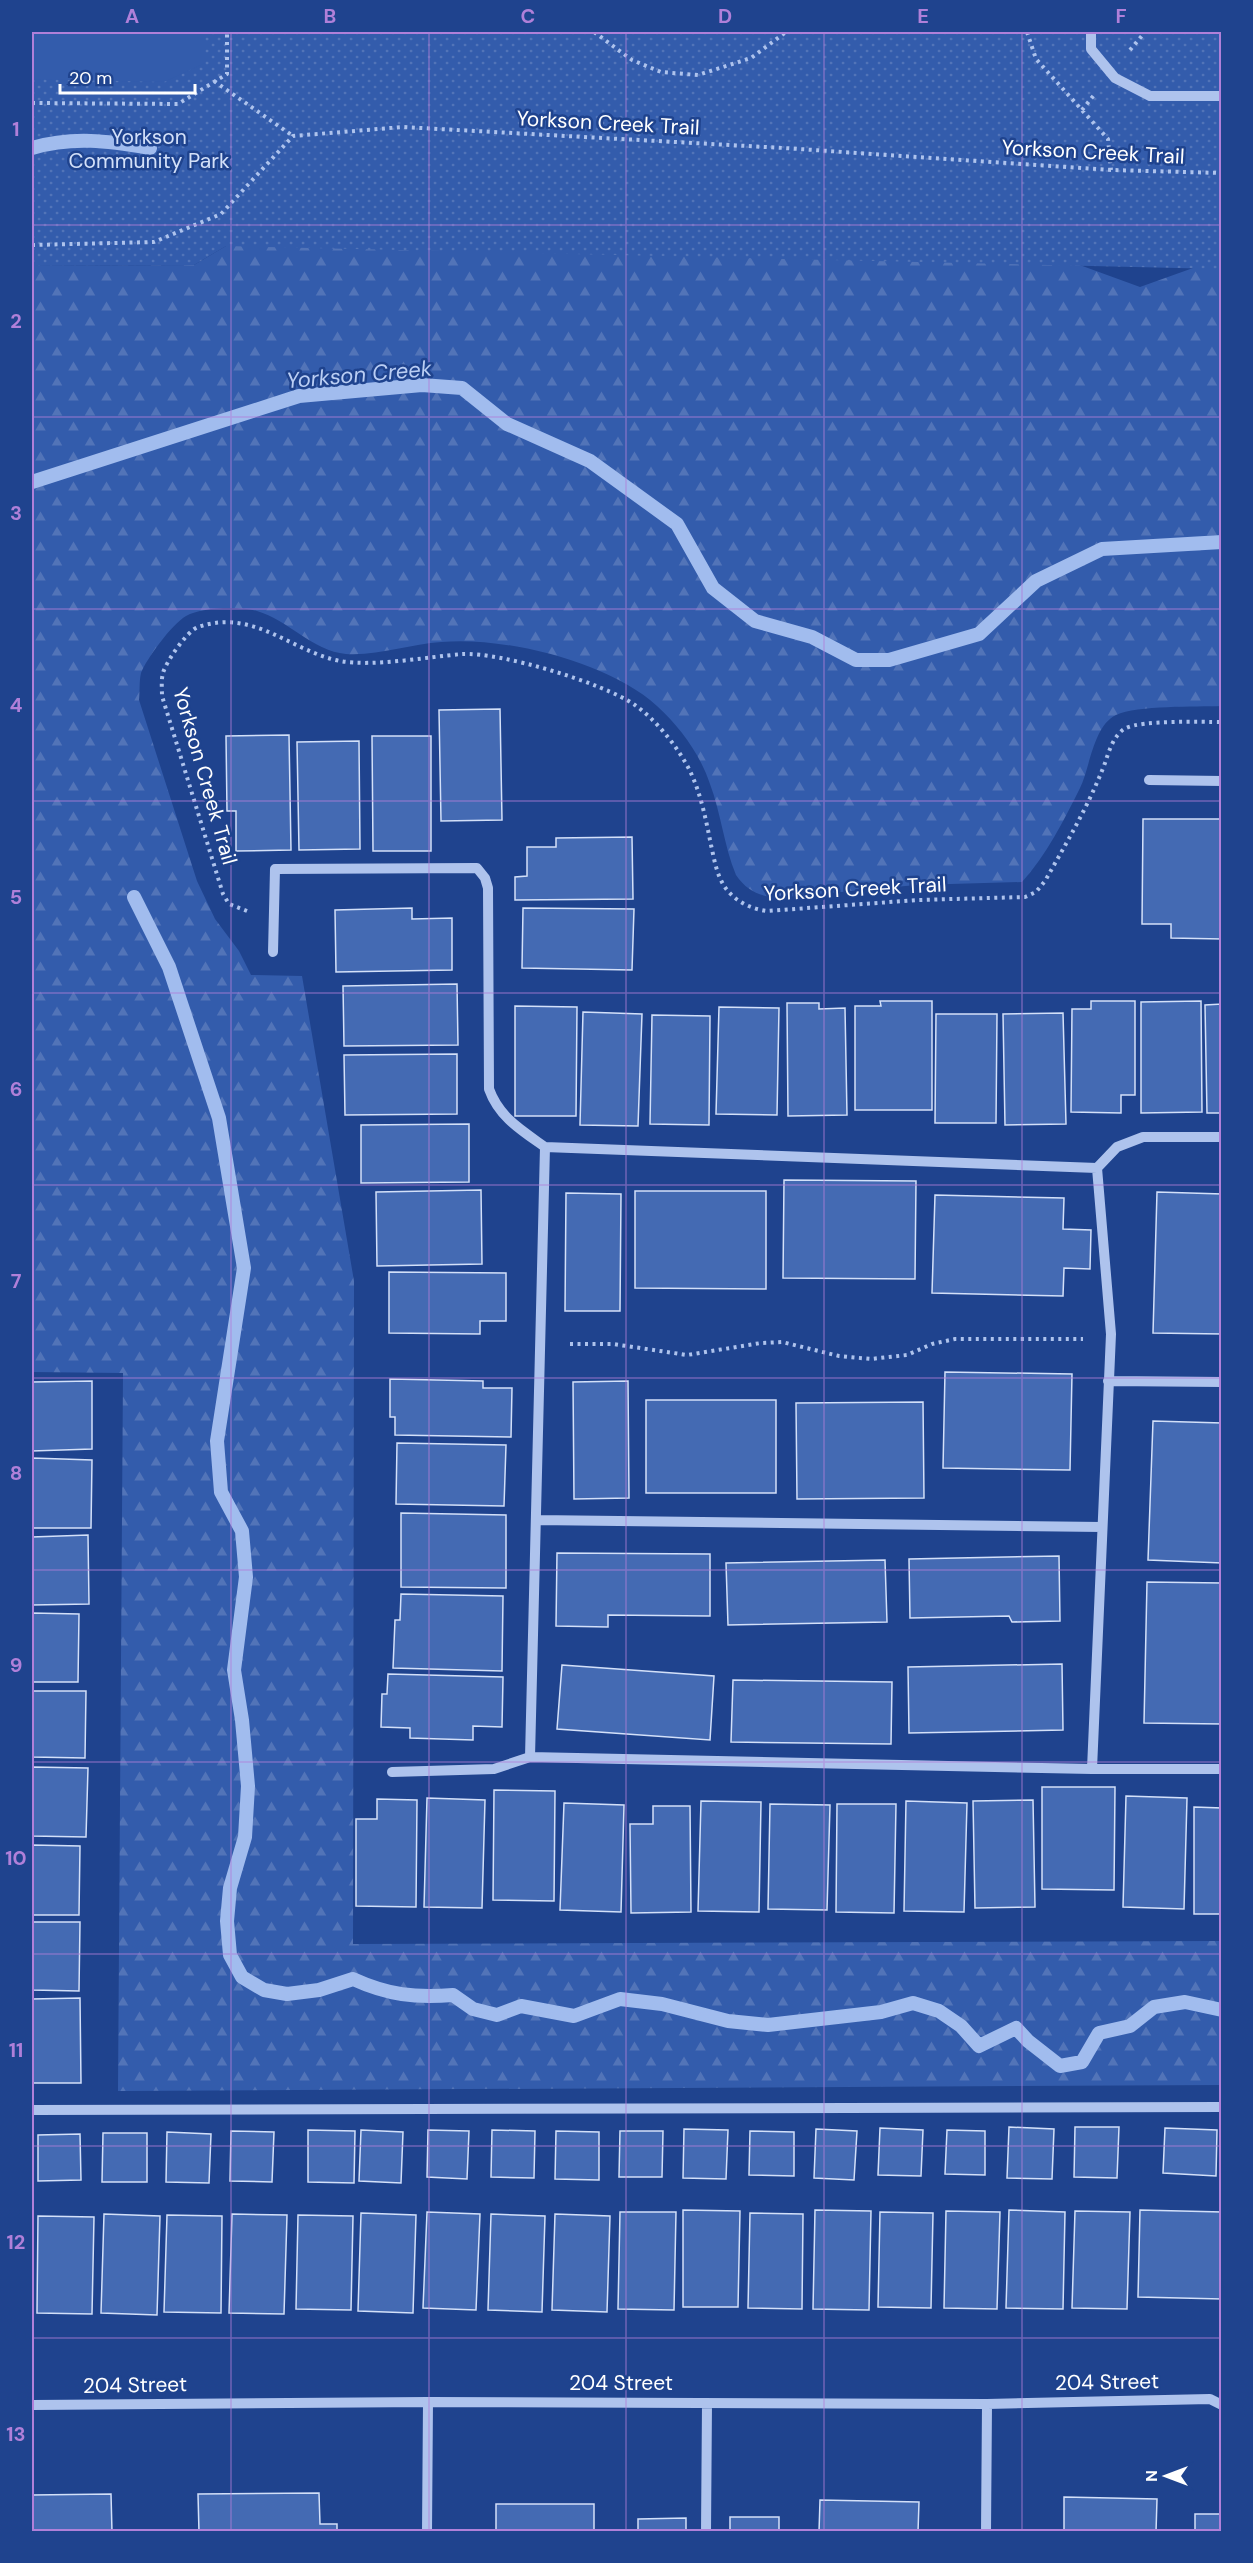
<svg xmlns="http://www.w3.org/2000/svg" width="1253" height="2563" viewBox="0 0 1253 2563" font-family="'DM Sans',sans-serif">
	<defs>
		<pattern id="forest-firs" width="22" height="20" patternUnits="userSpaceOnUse" patternTransform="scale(1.5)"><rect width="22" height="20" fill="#335cac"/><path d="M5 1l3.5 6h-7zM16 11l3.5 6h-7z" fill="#5274b8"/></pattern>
		<pattern id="park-dots" width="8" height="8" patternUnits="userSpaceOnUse" patternTransform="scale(1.5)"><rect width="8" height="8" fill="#335cac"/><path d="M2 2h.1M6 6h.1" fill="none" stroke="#5274b8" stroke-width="1.8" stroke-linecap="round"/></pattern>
	</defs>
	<rect width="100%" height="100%" fill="#1f438e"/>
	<!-- forest -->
	<path fill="url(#forest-firs)" d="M1011,240L1140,287L1221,258V706C1196,707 1137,705 1116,715C1093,726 1090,768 1080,788C1064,820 1046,856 1022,882L916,885L776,898C758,895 747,891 736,875C724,846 721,813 710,784C700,754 680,727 657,706C609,662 504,636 441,642C410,644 378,656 346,654C313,651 288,620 257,611C239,606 202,607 186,616C172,624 147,658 141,673C139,681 140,692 139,700L197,881L215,919L239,951L251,975L302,976L354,1281L353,1944L1221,1941V2085L118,2091L123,1373L32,1372V266L194,265L226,246Z"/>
	<!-- park -->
	<path fill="url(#park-dots)" d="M32,32H1221V269L226,246L194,265L32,266Z"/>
	<!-- pitch -->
	<path fill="#335cac" d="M32,32H205V63L164,82L32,79Z"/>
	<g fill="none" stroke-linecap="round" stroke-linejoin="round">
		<!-- stream -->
		<path stroke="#a1bcee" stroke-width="14" d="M32,148C73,136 108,141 150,148
			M32,482L299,396L422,385L462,388L507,424L590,461L677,524L713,588L755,621L812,637L856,660H889L979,634L1036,581L1102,549L1222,542
			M134,897L169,967L219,1118L244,1268L217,1441L221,1492L242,1531L246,1577L234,1670L242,1720L248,1786L245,1837L230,1888L227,1921L230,1955L242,1977L264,1990L287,1994L319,1990L353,1979C388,1995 415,1998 453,1995L473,2009L497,2015L521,2006L574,2016L620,1999L662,2004L728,2021L768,2025L881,2012L913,2003L939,2011L961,2026L979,2046L1016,2028L1028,2041L1060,2066L1082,2062L1099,2033L1130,2026L1154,2007L1185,2002L1222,2010"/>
	</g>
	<!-- building -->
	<path fill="#446ab3" stroke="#d3e0f9" stroke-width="1.5" d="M500,709L502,820L441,821L439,710Z
		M289,735L291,850L236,851V811H227L226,736Z
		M372,736H431V851H373Z
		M359,741L360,849L299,850L297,742Z
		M1143,819H1222V939L1171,938V924H1142Z
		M632,837L633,899L515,900V877L527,876V847H556V838Z
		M412,908V919L452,918V970L336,972L335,910Z
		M523,908L634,909L632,970L522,968Z
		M457,984L458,1045L344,1046L343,986Z
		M880,1001H932V1110H855V1006H881Z
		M1091,1001H1135V1095H1121V1113L1071,1112L1072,1009H1091Z
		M1201,1001L1202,1112L1141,1113V1002Z
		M787,1003H819V1009L845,1008L847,1115L788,1116Z
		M1222,1004V1113H1207L1205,1005Z
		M515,1006L577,1007L576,1116H515Z
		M719,1007L779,1008L777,1115L716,1114Z
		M583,1012L642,1014L638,1126L580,1125Z
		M1063,1013L1066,1124L1005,1125L1003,1014Z
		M936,1014H997L996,1123H935Z
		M652,1015L710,1016L709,1125L650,1124Z
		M457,1054V1114L345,1115L344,1055Z
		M469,1124V1182L361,1183V1125Z
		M784,1180L916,1181L915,1279L783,1278Z
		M481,1190L482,1264L377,1266L376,1192Z
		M635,1191H766V1289L635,1288Z
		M1157,1192L1222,1194V1334L1153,1333Z
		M566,1193L621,1194L620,1311H565Z
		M935,1195L1064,1198L1063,1229L1091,1230L1090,1269L1064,1268L1063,1296L932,1293Z
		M389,1272L506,1273V1321H480V1334L389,1333Z
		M945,1372L1072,1374L1070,1470L943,1468Z
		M390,1379L483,1381V1388H512L511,1437L395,1435V1417H390Z
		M92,1381V1449L32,1451V1382Z
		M628,1381L629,1498L574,1499L573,1382Z
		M646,1400H776V1493H646Z
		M923,1402L924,1498L797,1499L796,1403Z
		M1153,1421L1222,1423V1563L1148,1560Z
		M397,1443L506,1445L504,1506L396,1504Z
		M32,1458L92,1460L91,1528H32Z
		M401,1513L506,1515V1588L401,1587Z
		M88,1535L89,1604L32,1605V1537Z
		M557,1553L710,1554V1616L608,1615V1627L556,1626Z
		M1059,1556L1060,1621L1012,1622L1009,1616L910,1618L909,1559Z
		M885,1560L887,1622L728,1625L726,1563Z
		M1147,1582L1222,1583V1724L1144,1723Z
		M401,1594L503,1596L502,1671L393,1668L395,1620H400Z
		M32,1613L79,1614L78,1682H32Z
		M1062,1664L1063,1730L909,1733L908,1667Z
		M562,1665L714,1676L710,1740L557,1729Z
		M388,1674L503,1677L502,1727L473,1726V1740L410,1738V1728L381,1727L382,1694H387Z
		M733,1680L892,1682L891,1744L731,1742Z
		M32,1691H86L85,1758L32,1757Z
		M32,1767L88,1768L86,1837L32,1836Z
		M1042,1787H1115L1114,1890L1042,1889Z
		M494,1790L555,1791L554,1901L493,1900Z
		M1126,1796L1187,1798L1184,1909L1123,1907Z
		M427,1798L485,1800L482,1908L424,1907Z
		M377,1799L417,1800L416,1907L356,1906V1819H377Z
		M1033,1800L1035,1907L975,1908L973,1801Z
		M701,1801L761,1802L759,1912L698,1911Z
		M906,1801L967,1803L964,1912L904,1911Z
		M564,1803L624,1805L621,1912L560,1910Z
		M770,1804L830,1805L827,1910L768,1909Z
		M837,1804H896L894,1913L836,1912Z
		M653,1806H690L691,1912L631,1913L630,1824H653Z
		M1194,1807L1222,1808V1914H1194Z
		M32,1845L80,1846L79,1915H32Z
		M32,1922H80L79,1991L32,1990Z
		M80,1998L81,2083H32V1999Z
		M1009,2127L1054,2129L1052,2179L1007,2178Z
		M1075,2127H1119L1117,2178L1074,2177Z
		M880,2128L923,2130L921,2176L878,2175Z
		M1165,2128L1217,2130L1216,2176L1163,2173Z
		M684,2129L728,2130L726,2179L683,2178Z
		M816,2129L857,2131L854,2180L814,2178Z
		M308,2130L355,2131L354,2183L308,2182Z
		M361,2130L403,2132L401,2183L359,2181Z
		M428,2130L469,2131L467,2179L427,2177Z
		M492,2130L535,2131L534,2178L491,2177Z
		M947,2130L985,2131V2175L945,2174Z
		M231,2131L274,2132L272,2182L230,2181Z
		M556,2131L599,2132V2180L555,2179Z
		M620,2131H663L662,2177H619Z
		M750,2131L794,2132V2176L749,2175Z
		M167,2132L211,2134L209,2183L166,2182Z
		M103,2133H147V2182H102Z
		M80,2134L81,2180L38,2181V2135Z
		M683,2210L740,2211L738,2307H683Z
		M815,2210L871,2211L869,2310L813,2309Z
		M1009,2210L1065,2212L1063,2309L1006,2308Z
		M1140,2210L1222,2212V2299L1138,2297Z
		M946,2211L1000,2212L997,2309L944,2308Z
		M1075,2211L1130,2212L1127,2309L1072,2308Z
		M427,2212L480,2214L476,2310L423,2308Z
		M620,2212H676L674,2310L618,2309Z
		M880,2212L933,2213L931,2308L878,2307Z
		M361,2213L416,2215L413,2313L358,2311Z
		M750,2213L803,2214L802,2309L748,2308Z
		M104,2214L160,2216L157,2315L101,2313Z
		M232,2214L287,2215L284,2314L229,2313Z
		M491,2214L545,2216L542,2312L488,2310Z
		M555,2214L610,2216L607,2312L552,2310Z
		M167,2215L222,2216L221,2313L164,2312Z
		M298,2215L353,2216L351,2310L296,2309Z
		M38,2216L94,2217L92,2314L37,2313Z
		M319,2493L320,2524H337V2532H199L198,2494Z
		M111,2494L112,2532H32V2495Z
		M1064,2497L1157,2499L1156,2532H1064Z
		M820,2500L919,2502L918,2532H819Z
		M496,2504H594V2532H496Z
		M1195,2514H1222V2532H1195Z
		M730,2517H779V2532H730Z
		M686,2518V2532H638V2519Z"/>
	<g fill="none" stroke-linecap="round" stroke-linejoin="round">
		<!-- path -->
		<path stroke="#aec3ed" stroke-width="4" stroke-dasharray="3 4.5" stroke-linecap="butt" d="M594,32L632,60L661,72L698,75L751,58L786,32
			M1027,32L1036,59L1108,139L1111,170
			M1130,50L1145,32
			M214,81L293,136
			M32,103L178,104L227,74V32
			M1082,110L1094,95
			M32,245L154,242L221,214L293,136L403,127L784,148L1111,170L1222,173
			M247,911L229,904L223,894L162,696C162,689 161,680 163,673C166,662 187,631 198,627C254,608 290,651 340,661C373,667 427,657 462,654C501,652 603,683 635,705C656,720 678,747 690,771C701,794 706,820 711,845C714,858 716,872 723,884C732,900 750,909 767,911L918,900L1025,897L1036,892L1045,881C1067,842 1089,805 1105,763C1109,751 1114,734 1126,728C1143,720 1200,722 1222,722
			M570,1344H613L687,1355L761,1343L782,1342L839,1356L871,1359L907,1355L932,1344L955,1339H1083"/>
		<!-- minor -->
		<path stroke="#aec3ed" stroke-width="10" d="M1091,32V49L1115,78L1150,96H1222
			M1149,780L1222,781
			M273,952L275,869L477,868L485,878L488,888L489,1089C499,1117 521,1130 545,1147
			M1222,1137H1143L1117,1147L1097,1168L545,1147L530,1757L1092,1769H1222
			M1108,1381L1222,1382
			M536,1520L1102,1527
			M1092,1769L1111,1334L1097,1168
			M392,1772L494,1769L530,1757
			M32,2110L1222,2107
			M32,2405L428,2402L987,2404L1210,2399L1222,2405
			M427,2532L428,2402
			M706,2532L707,2403
			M986,2532L987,2404"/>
	</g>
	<!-- grid -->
	<path fill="none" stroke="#b080d9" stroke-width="1.5" stroke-opacity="0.55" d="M231,32V2532M429,32V2532M626,32V2532M824,32V2532M1022,32V2532M32,225H1222M32,417H1222M32,609H1222M32,801H1222M32,993H1222M32,1185H1222M32,1378H1222M32,1570H1222M32,1762H1222M32,1954H1222M32,2146H1222M32,2338H1222"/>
	<g text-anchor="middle" stroke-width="5" stroke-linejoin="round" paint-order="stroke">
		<!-- street labels -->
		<g font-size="21" fill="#fff" stroke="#1f438e">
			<text transform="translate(608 123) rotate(3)" y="7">Yorkson Creek Trail</text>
			<text transform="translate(1093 152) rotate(3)" y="7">Yorkson Creek Trail</text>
			<text transform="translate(205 776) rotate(74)" y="7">Yorkson Creek Trail</text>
			<text transform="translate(855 889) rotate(-3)" y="7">Yorkson Creek Trail</text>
			<text transform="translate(1107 2382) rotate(-1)" y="7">204 Street</text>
			<text x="621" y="2390">204 Street</text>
			<text transform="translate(135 2385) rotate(-1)" y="7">204 Street</text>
		</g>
		<!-- park labels -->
		<g font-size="21" fill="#d3e0f9" stroke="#1f438e">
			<text x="149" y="144">Yorkson<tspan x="149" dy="24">Community Park</tspan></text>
		</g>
		<!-- water labels -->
		<g font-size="22" font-style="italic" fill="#bacef4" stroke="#1f438e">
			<text transform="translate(359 374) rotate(-5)" y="8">Yorkson Creek</text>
		</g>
	</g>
	<!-- border -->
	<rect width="1253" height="2563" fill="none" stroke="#1f438e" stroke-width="66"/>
	<!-- north arrow -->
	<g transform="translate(1166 2476) rotate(270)" stroke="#1f438e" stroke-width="4.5" paint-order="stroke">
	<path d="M0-4.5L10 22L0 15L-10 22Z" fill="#ffffff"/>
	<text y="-9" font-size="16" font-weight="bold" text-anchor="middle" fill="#ffffff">N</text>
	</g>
	<!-- scale -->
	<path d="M60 84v9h135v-9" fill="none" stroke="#ffffff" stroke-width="3"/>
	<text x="69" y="84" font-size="18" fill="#ffffff" stroke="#1f438e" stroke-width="4.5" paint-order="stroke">20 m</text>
	<rect x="33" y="33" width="1187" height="2497" fill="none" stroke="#b080d9" stroke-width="2"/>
	<g font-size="20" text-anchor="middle" font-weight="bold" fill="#b080d9">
		<text x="132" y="23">A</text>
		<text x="330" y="23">B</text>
		<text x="528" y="23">C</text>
		<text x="725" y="23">D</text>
		<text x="923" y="23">E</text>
		<text x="1121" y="23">F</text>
		<text x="16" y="136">1</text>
		<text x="16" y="328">2</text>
		<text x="16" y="520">3</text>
		<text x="16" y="712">4</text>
		<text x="16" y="904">5</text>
		<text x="16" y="1096">6</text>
		<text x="16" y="1288">7</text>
		<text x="16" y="1480">8</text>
		<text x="16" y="1672">9</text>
		<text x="16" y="1865">10</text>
		<text x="16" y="2057">11</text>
		<text x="16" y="2249">12</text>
		<text x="16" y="2441">13</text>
	</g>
</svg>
